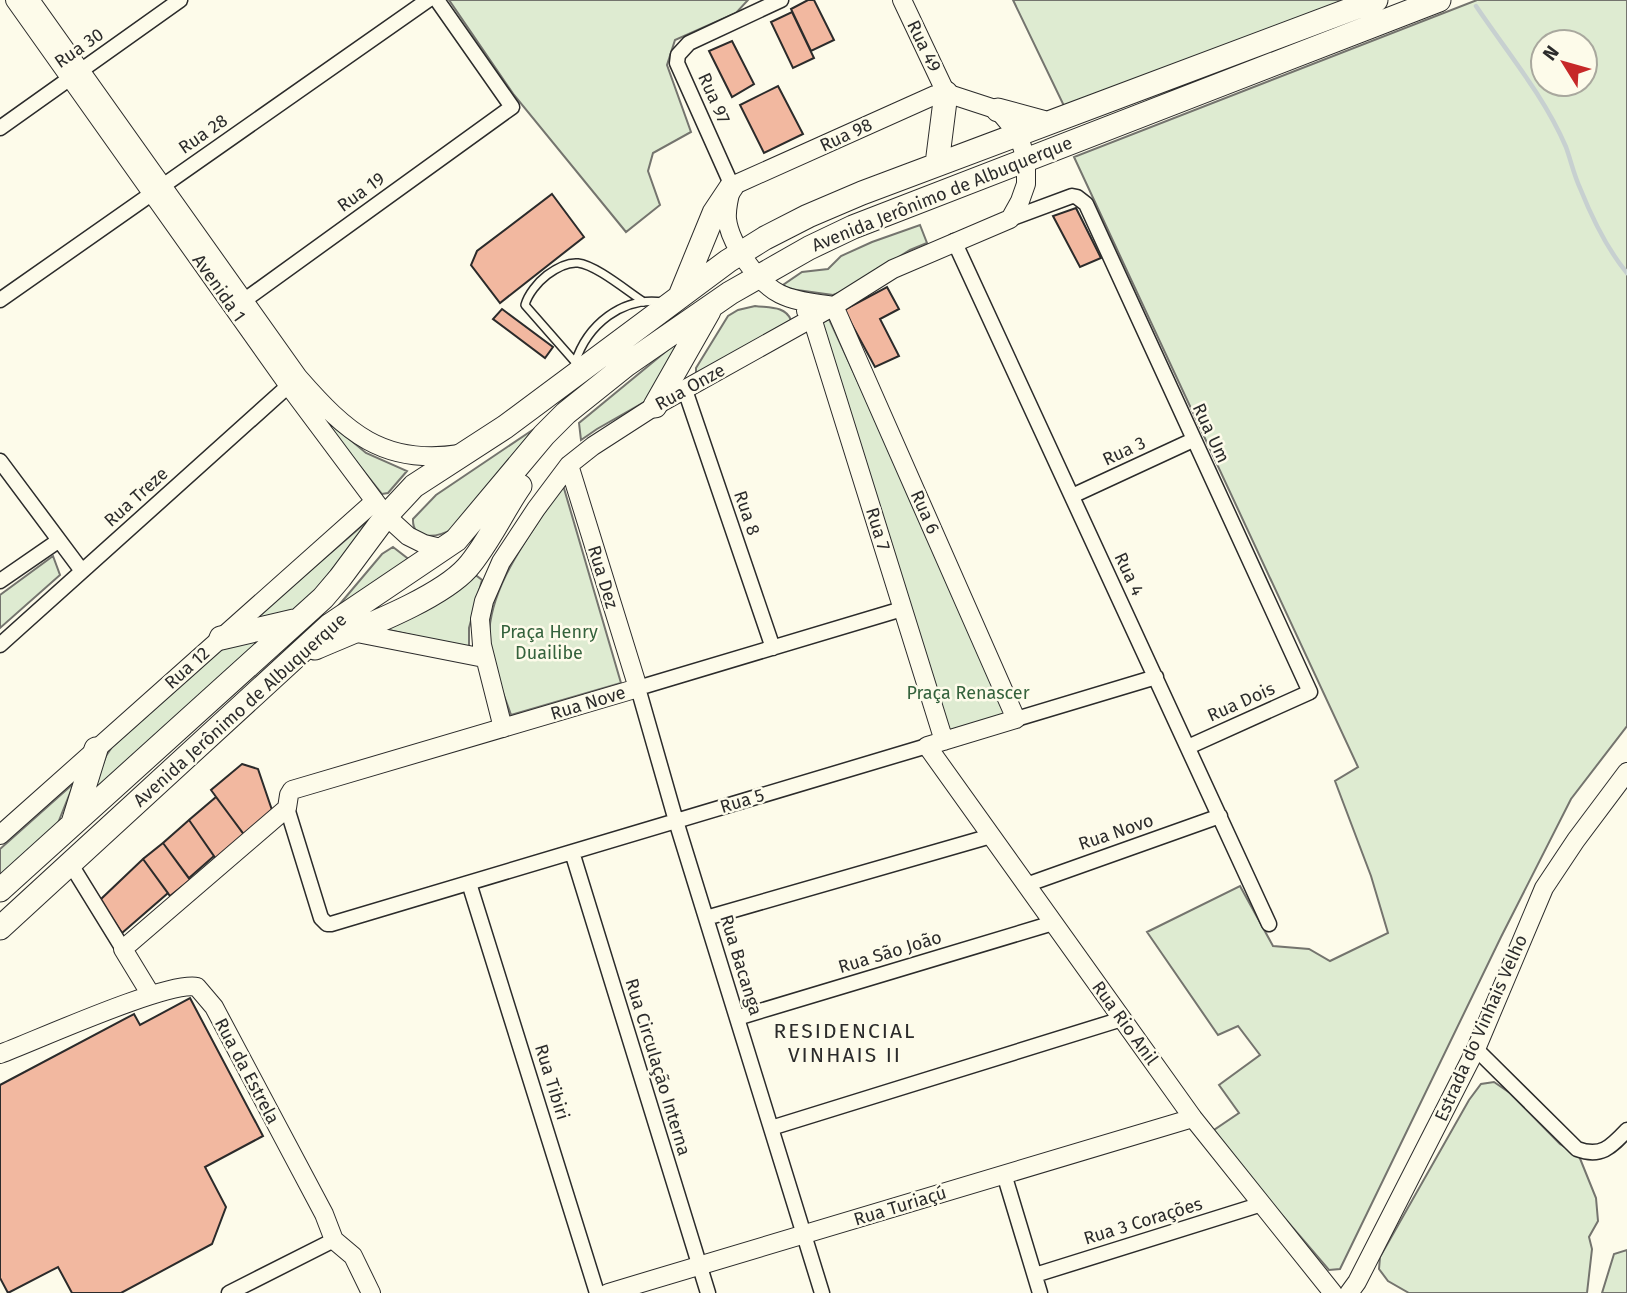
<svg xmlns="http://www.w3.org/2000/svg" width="1627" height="1293" viewBox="0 0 1627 1293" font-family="'Fira Sans',sans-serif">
	<rect width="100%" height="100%" fill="#fdfbea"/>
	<!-- green -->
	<path fill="#deebd1" stroke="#74746e" stroke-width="2" fill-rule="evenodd" d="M449,0H748L736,13L675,40L667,65L691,132L653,153L648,171L660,205L626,232L514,95Z
		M1013,0H1352L1065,108Z
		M1477,0H1627V726L1571,799L1501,937L1340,1269L1329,1270L1211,1132L1239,1113L1219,1085L1260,1055L1238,1026L1218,1035L1147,932L1240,886L1273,946L1309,949L1330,961L1388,933L1371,876L1335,781L1358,767L1074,157ZM1543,42H1585V84H1543Z
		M920,225L927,243L910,250L844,291L833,295L790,289L783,285L802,272L828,269L841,256L872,242Z
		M755,306C770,308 785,306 791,320L696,375V368L728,316L738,310Z
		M829,319L1011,714L949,736L822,323Z
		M681,339L646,401L597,429L581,440L579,423Z
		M330,423L366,453L407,471L388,493L382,494L328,426Z
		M534,429L452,529C439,537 412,542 413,519L436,495Z
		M563,485L621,683L511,715C504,694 493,671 490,648C482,593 534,529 563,485Z
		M371,518L372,521L300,609L254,619Z
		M393,547L411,561L334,611L382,554Z
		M53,556L60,575L0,628V595Z
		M473,573L482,580L469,628V648L384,629C417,615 448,600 473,573Z
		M265,636L97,793L93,790L106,756L112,747L222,648Z
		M74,783L56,828L0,879V849Z
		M1494,1082L1510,1093L1560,1144L1579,1156L1596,1198L1598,1221L1589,1237L1592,1249L1587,1293H1409L1388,1281L1379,1269L1380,1257L1469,1100L1481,1084Z
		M1627,1250V1293H1602L1614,1254Z"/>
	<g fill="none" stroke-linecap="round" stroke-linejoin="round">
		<!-- stream -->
		<path stroke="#c7d0d0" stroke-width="4.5" d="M1476,6C1507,52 1544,96 1566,147C1571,161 1574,175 1580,188C1592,218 1607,249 1627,273"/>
	</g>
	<!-- building -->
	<path fill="#f2b8a0" stroke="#2b2b2b" stroke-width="2" d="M808,0H814L834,40L811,51L791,9Z
		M792,12L814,58L793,68L771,22Z
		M732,41L754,84L732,97L709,51Z
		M778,86L803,134L764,153L740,105Z
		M552,194L584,237L500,303L471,265L477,251Z
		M1076,208L1101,258L1080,267L1053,216Z
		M887,287L899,309L880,319L899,356L875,367L844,310Z
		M502,309L553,347L545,358L493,319Z
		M242,764L258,769L273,813L245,836L211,790Z
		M216,797L245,836L218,862L189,820Z
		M189,820L214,856L189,878L163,843Z
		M163,843L190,880L170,896L143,859Z
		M143,859L168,893L122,933L100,900Z
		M190,998L263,1136L205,1167L226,1207L212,1244L121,1293H72L58,1267L8,1293L0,1278V1085L134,1014L140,1025Z"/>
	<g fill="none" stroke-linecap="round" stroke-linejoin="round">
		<!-- service casing -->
		<g stroke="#2b2b2b" stroke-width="10">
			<path id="service" d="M575,362L525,305C528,294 538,282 547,275C555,269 567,262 578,263C596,265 627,291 644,302
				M575,363C587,325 622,296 663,302"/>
		</g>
		<!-- minor casing -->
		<g stroke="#2b2b2b" stroke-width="17">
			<path id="minor" d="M0,128L180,0
				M732,186L677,63L678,55L689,43L781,0
				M1010,219L1072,196L1077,197L1086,204L1310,692L1188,747
				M954,241L1269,924
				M0,300L428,0
				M235,307L512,107L437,0
				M685,390L773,648
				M0,461L82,571
				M1072,496L1193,440
				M0,581L58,541
				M0,645L296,379
				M1016,719L1156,677
				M287,808L321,918L327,924H331L927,746
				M572,852L708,1293
				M70,863L123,949
				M469,883L597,1293
				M1026,885L1220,816
				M706,918L991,836
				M737,1018L1053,923
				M1476,1049L1577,1149C1601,1158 1611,1147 1627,1130
				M771,1128L1122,1019
				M1004,1174L1040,1293
				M1035,1275L1262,1204
				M229,1293L334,1240
				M822,1293L676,821L638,688L902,609"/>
		</g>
		<!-- tertiary casing -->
		<g stroke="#2b2b2b" stroke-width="20">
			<path id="tertiary" d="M15,0L289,386L386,516L408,536L424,544L445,549
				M30,0L298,377C346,432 383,466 460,454
				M902,0L946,93
				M834,306L1016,719L927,746L1193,1118L1333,1293
				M806,311L812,318L944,741
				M352,632L484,658
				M503,728L482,645L480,619L484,601L501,562L536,509L569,465L593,446L655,406L834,306L893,269L1010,219L1020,201L1026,184V159L1018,134L998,110L946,93L935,95L732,186C729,197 726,208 727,219C730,244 758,283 780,294C796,302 816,303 834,306
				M0,835L375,501
				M151,995L123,949L287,808L289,795L292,790L638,688L569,465
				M0,1054C35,1041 169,980 197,987L214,1007L324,1214L334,1240L353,1256L371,1293
				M608,1293L1193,1118
				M1349,1293L1357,1282L1476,1049L1544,888L1576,840L1627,772"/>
		</g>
		<!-- primary casing -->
		<g stroke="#2b2b2b" stroke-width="25">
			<path id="primary" d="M998,110L1046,123
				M937,164L946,93
				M680,296L714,213L732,186
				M655,406L709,311
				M221,638L294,621
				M315,648C356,630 438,600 467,568C488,544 502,512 520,486
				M73,823L96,749
				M0,890L323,598L340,578L386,516L414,486L505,427L728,261L765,238L808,216L862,193L1376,0
				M0,928L330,625L456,540L544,435L566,413L626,365L730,293L809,248L853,227L1439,0"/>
		</g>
		<!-- service -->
		<use href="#service" stroke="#fdfbea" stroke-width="7"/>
		<!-- minor -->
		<use href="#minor" stroke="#fdfbea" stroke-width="14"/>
		<!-- tertiary -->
		<use href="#tertiary" stroke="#fdfbea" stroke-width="18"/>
		<!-- primary -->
		<use href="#primary" stroke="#fdfbea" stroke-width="23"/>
	</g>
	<g text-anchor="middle" stroke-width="5" stroke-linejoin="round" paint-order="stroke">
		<!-- street labels -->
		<g font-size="18" fill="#2b2b2b" stroke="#fdfbea">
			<text transform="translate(924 46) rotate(64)" y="6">Rua 49</text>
			<text transform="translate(79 48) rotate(-35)" y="6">Rua 30</text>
			<text transform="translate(714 98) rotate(66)" y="6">Rua 97</text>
			<text transform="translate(203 134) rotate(-35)" y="6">Rua 28</text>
			<text transform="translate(846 135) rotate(-25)" y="6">Rua 98</text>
			<text transform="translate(361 192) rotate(-36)" y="6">Rua 19</text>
			<text transform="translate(942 194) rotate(-22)" y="6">Avenida Jerônimo de Albuquerque</text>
			<text transform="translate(219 288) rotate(55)" y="6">Avenida 1</text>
			<text transform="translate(690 387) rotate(-29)" y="6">Rua Onze</text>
			<text transform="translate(1211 433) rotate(65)" y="6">Rua Um</text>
			<text transform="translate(1124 451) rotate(-25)" y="6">Rua 3</text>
			<text transform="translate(136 497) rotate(-42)" y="6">Rua Treze</text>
			<text transform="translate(925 512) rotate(66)" y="6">Rua 6</text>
			<text transform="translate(747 513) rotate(71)" y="6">Rua 8</text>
			<text transform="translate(878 529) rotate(73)" y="6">Rua 7</text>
			<text transform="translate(1129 574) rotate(65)" y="6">Rua 4</text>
			<text transform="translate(603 577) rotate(73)" y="6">Rua Dez</text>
			<text transform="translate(187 668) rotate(-42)" y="6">Rua 12</text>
			<text transform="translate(1241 702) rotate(-24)" y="6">Rua Dois</text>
			<text transform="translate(588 703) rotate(-17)" y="6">Rua Nove</text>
			<text transform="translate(240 710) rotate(-42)" y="6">Avenida Jerônimo de Albuquerque</text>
			<text transform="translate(742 801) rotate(-17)" y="6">Rua 5</text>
			<text transform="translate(1116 832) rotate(-19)" y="6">Rua Novo</text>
			<text transform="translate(890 952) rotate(-17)" y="6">Rua São João</text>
			<text transform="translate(741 965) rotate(73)" y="6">Rua Bacanga</text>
			<text transform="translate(1125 1023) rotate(54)" y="6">Rua Rio Anil</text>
			<text transform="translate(1481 1028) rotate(-66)" y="6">Estrada do Vinhais Velho</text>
			<text transform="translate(658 1067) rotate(73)" y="6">Rua Circulação Interna</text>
			<text transform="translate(247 1071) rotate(62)" y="6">Rua da Estrela</text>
			<text transform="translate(552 1082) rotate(73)" y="6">Rua Tibiri</text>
			<text transform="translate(900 1206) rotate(-17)" y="6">Rua Turiaçú</text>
			<text transform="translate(1143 1221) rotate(-17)" y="6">Rua 3 Corações</text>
		</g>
		<!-- park labels -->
		<g font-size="18" fill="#34623c" stroke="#fdfbea">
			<text x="549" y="638">Praça Henry<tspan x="549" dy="21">Duailibe</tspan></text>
			<text x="968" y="699">Praça Renascer</text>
		</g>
		<!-- quarter labels -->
		<g font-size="21" letter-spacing="2" fill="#2b2b2b" stroke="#fdfbea">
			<text x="845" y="1038">RESIDENCIAL<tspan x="845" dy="24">VINHAIS II</tspan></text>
		</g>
	</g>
	<!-- north arrow -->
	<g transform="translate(1564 63) rotate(307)"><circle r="33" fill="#fdfbea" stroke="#a9a89e" stroke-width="2"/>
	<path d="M0-5L12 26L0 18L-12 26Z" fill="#c62828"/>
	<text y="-10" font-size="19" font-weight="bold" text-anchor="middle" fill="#2b2b2b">N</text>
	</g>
</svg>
